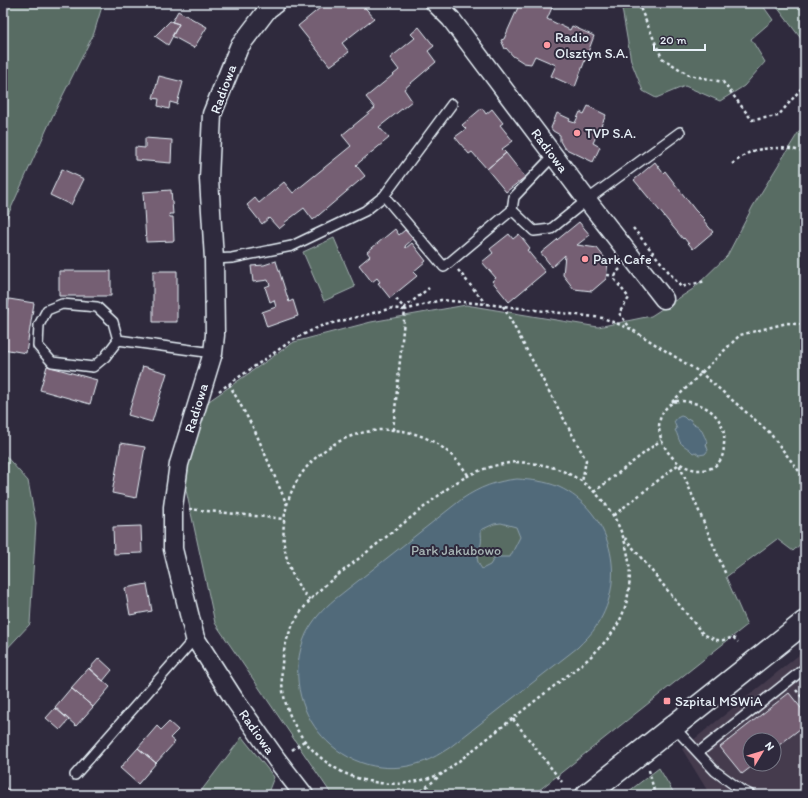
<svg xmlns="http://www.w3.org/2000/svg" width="808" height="798" viewBox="0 0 808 798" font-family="Itim,sans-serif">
	<rect width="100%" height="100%" fill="#2f2a3d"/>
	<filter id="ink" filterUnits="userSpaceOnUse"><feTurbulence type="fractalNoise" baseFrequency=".025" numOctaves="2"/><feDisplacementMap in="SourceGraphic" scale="8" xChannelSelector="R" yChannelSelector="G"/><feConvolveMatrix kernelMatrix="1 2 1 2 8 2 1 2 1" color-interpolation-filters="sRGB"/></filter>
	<g filter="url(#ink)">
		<!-- built -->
		<path fill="#443a4d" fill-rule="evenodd" d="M805,650V795H710L682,749ZM750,740H774V764H750Z"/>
		<!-- green -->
		<path fill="#596c64" stroke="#a0aeae" d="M3,3H103L94,33L54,113L3,226Z
			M621,3H761L773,20L751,39L765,62L744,86L720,101L685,86L656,98L643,91L631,61Z
			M774,3H805V37L802,40Z
			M805,125V540L793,551L777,539L726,577L747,625L533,795H332L215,623L184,481L206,403L294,342L371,322L466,305L598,327L651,316L693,289L727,256L753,206L798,133Z
			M334,238L355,287L324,301L303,252Z
			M3,453L28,481L36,523L30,624L3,653Z
			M242,737L274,777L267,795H198Z
			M659,768L675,795H624Z"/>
		<!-- water -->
		<path fill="#516a7a" stroke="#8da0ac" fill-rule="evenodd" d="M681,416L684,417L687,420L690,419L693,424C703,426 702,435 708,442L706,444L708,450L705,454L699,455L695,452L693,453C688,447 684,447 680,442C678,438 678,435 675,430L677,429L674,422L677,418Z
			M517,479C532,480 545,481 559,487C611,511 628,578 597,625C592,634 584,641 577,648L449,748C441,753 432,759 423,762C344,790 273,709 306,634C313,620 323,609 335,599L462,499C480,487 496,481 517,479ZM501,523L516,527L520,537L510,557H495L490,565L482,569C474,558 478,556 481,544C482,540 481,535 481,530L494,524Z"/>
		<!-- building -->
		<path fill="#745e73" stroke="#e8f1f8" d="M326,3H345L347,6L351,3H361L374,18L342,43L349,52L330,66L298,26Z
			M520,3H554L547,19L570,30L572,26L594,36L575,87L551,76L556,65L535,56L531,64L524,63L513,56L506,48L505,49L501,40L504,39Z
			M178,11L207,27L194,48L172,36L179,24L172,22Z
			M170,21L179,24L168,45L155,36Z
			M419,27L434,46L428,51L436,62L404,89L412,101L379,127L389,138L356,165L365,176L313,220L304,208L284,223L285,224L279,229L269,218L262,224L247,205L255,198L259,203L284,182L293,193L351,146L342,135L375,108L366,97L399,70L390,58L415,38L411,34Z
			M159,76L183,82L177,104L170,102L169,109L158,106L159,99L153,98Z
			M588,106L606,115L593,143L600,147L593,162L564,148L560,141V135L553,131L551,128L557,113L570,119L569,121L575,123L580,112L584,114Z
			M482,108L486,114L492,109L503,123L500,125L513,141L502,149L506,153L487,169L472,152L469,154L455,137L466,129L462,125Z
			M145,138L172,140L171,163L135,160V147L145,148Z
			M506,153L525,177L506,192L487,169Z
			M655,162L663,173L665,171L695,210L705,220L704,221L713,232L693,249L684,238L683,239L634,180Z
			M62,169L84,179L71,205L50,195Z
			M171,190L173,214H169L170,217H173L174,241L146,242L143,192Z
			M579,222L590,235L577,245L597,248L608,262L606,279L592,291L574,289L563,275L565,255L552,267L541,253Z
			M395,229L399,235L405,230L413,239L405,246L406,248L412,243L426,261L413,272L417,276L390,298L378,283L380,282L377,278L372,282L359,265L370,256L367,252Z
			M509,234L513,239L519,234L530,248L527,250L545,272L509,302L492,281L496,278L482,262L493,253L490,249Z
			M276,261L289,302L293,300L298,316L267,327L262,312L276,307L274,300L270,302L265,287L270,285L268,280L253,282L251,266L264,265Z
			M59,271H111V296H59Z
			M153,271H177V322H153Z
			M9,299L34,303L26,353L3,349V339Z
			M47,366L97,380L90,404L40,390Z
			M143,366L167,373L152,422L128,415Z
			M121,443L145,447L136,498L112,493Z
			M141,526L142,553L114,554L113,527Z
			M147,584L152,611L130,615L125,588Z
			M99,658L112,670L103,681L89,669Z
			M89,668L110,687L93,707L71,688Z
			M71,688L93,707L76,726L55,707Z
			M789,693L805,713V725L774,749V740H750V764H755L742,774L720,747Z
			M55,708L69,720L60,730L46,718Z
			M169,722L178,730L170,738L175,742L156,763L138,748L157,726L161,730Z
			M138,748L156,763L138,784L120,768Z
			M5,787L14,795H3V788Z"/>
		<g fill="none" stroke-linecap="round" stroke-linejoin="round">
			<!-- lane casing -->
			<g stroke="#e8f1f8" stroke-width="12">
				<path id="lane" d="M553,156L514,197L512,210L534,231L551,229L587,200L680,132
					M384,196L444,267L512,210
					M214,259L232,258L292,246L365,211L384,196L452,104
					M118,340L105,357L93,367L52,362L38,346L39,325L47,310L62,304L97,307L113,322L118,340L213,353
					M673,726L715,771L741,790L751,795
					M699,752L805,668
					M75,775L195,638"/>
			</g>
			<!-- street casing -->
			<g stroke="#e8f1f8" stroke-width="21">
				<g id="street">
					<path id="s1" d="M276,3L268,9L239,47L212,114L209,179L214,259L215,335L213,353L179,464L173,507V549L195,638L234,699L277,760L304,795"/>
					<path id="s2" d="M435,3L451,19L587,200L664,299"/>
				</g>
			</g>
			<!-- secondary casing -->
			<g stroke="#e8f1f8" stroke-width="25">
				<path id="secondary" d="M587,795L805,622"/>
			</g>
			<!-- path -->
			<path stroke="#e8f1f8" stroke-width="2.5" stroke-dasharray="3 3" stroke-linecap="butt" d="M638,3L662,58L689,75L723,82L752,120L778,116L805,84
				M732,164C738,160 744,155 750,152C761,147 796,146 805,154
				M633,228L681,287L705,281
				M620,269L616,273L615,280L629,298L619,313L631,329
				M458,270L485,303
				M607,275L616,276
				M396,299L405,309
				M503,306L586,460L582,482
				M404,308L429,288
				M229,384L255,431L287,505
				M219,391L294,339L321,326L393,308L405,310
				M676,401C702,400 727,415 724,444C724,450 723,457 719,462C714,468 708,470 700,470C666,470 641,417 676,401Z
				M672,402L740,335L787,323L805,325
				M393,430L405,310L441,300L486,304L603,318L631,329L701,373L769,432L805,479
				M516,462C534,463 551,465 567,473C620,498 645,567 620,620C612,636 600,648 587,660C554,686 521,712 488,738C478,746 469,753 459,761C454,764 450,769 445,772C435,777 423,780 413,782C399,785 383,784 368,781C307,768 268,704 286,643C292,620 307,602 324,586L452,485C474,471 491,465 516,462Z
				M594,492L661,440
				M189,509L284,519
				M614,515L679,464L726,575
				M625,538L703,634C715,640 720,643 733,637L738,642
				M310,600C295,585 286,563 284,543C274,437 411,387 468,475
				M796,690L805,701
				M513,719L562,782
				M292,750L304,741
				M649,770L655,795
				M417,795L443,773"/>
			<!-- lane -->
			<use href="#lane" stroke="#2f2a3d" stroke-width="9"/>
			<!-- street -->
			<use href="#street" stroke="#2f2a3d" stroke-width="18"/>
			<!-- secondary -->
			<use href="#secondary" stroke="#2f2a3d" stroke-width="22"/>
		</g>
	</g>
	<!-- markers -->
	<g fill="#ff9aa2" stroke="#2f2a3d" stroke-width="1.5">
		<circle cx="547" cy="45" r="4"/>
		<circle cx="577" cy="133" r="4"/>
		<circle cx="585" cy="259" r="4"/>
		<rect x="663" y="697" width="8" height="8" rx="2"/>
	</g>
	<g text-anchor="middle" stroke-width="4" stroke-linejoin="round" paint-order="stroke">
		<!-- poi labels -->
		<g font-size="14" fill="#e8f1f8" stroke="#2f2a3d" text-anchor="start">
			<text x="555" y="42">Radio<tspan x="555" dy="16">Olsztyn S.A.</tspan></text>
			<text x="585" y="138">TVP S.A.</text>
			<text x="593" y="264">Park Cafe</text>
			<text x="675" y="706">Szpital MSWiA</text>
		</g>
		<!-- street labels -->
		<g font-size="14" fill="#e8f1f8" stroke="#2f2a3d">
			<text transform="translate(223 89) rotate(-70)" y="5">Radiowa</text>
			<text dy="5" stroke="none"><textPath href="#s2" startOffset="187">Radiowa</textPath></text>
			<text transform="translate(196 408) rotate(-73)" y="5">Radiowa</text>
			<text dy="5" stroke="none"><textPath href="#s1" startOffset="775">Radiowa</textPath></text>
		</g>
		<!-- park labels -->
		<g font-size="14" fill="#a8b5b5" stroke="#2f2a3d">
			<text x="456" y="555">Park Jakubowo</text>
		</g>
	</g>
	<!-- margin -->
	<rect width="808" height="798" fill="none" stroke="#2f2a3d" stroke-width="16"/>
	<rect x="8" y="8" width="792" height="782" fill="none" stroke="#e8f1f8" stroke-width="1.5" filter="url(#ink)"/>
	<!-- north arrow -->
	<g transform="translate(762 752) rotate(52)"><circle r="19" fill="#2f2a3d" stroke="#797a88"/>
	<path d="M0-3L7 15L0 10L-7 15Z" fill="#ff9aa2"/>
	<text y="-6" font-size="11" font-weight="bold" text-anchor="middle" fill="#e8f1f8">N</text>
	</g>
	<!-- scale -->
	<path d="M654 44v6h51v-6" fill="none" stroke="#e8f1f8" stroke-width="2"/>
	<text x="660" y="44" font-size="12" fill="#e8f1f8" stroke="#2f2a3d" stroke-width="3" paint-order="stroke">20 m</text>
</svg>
